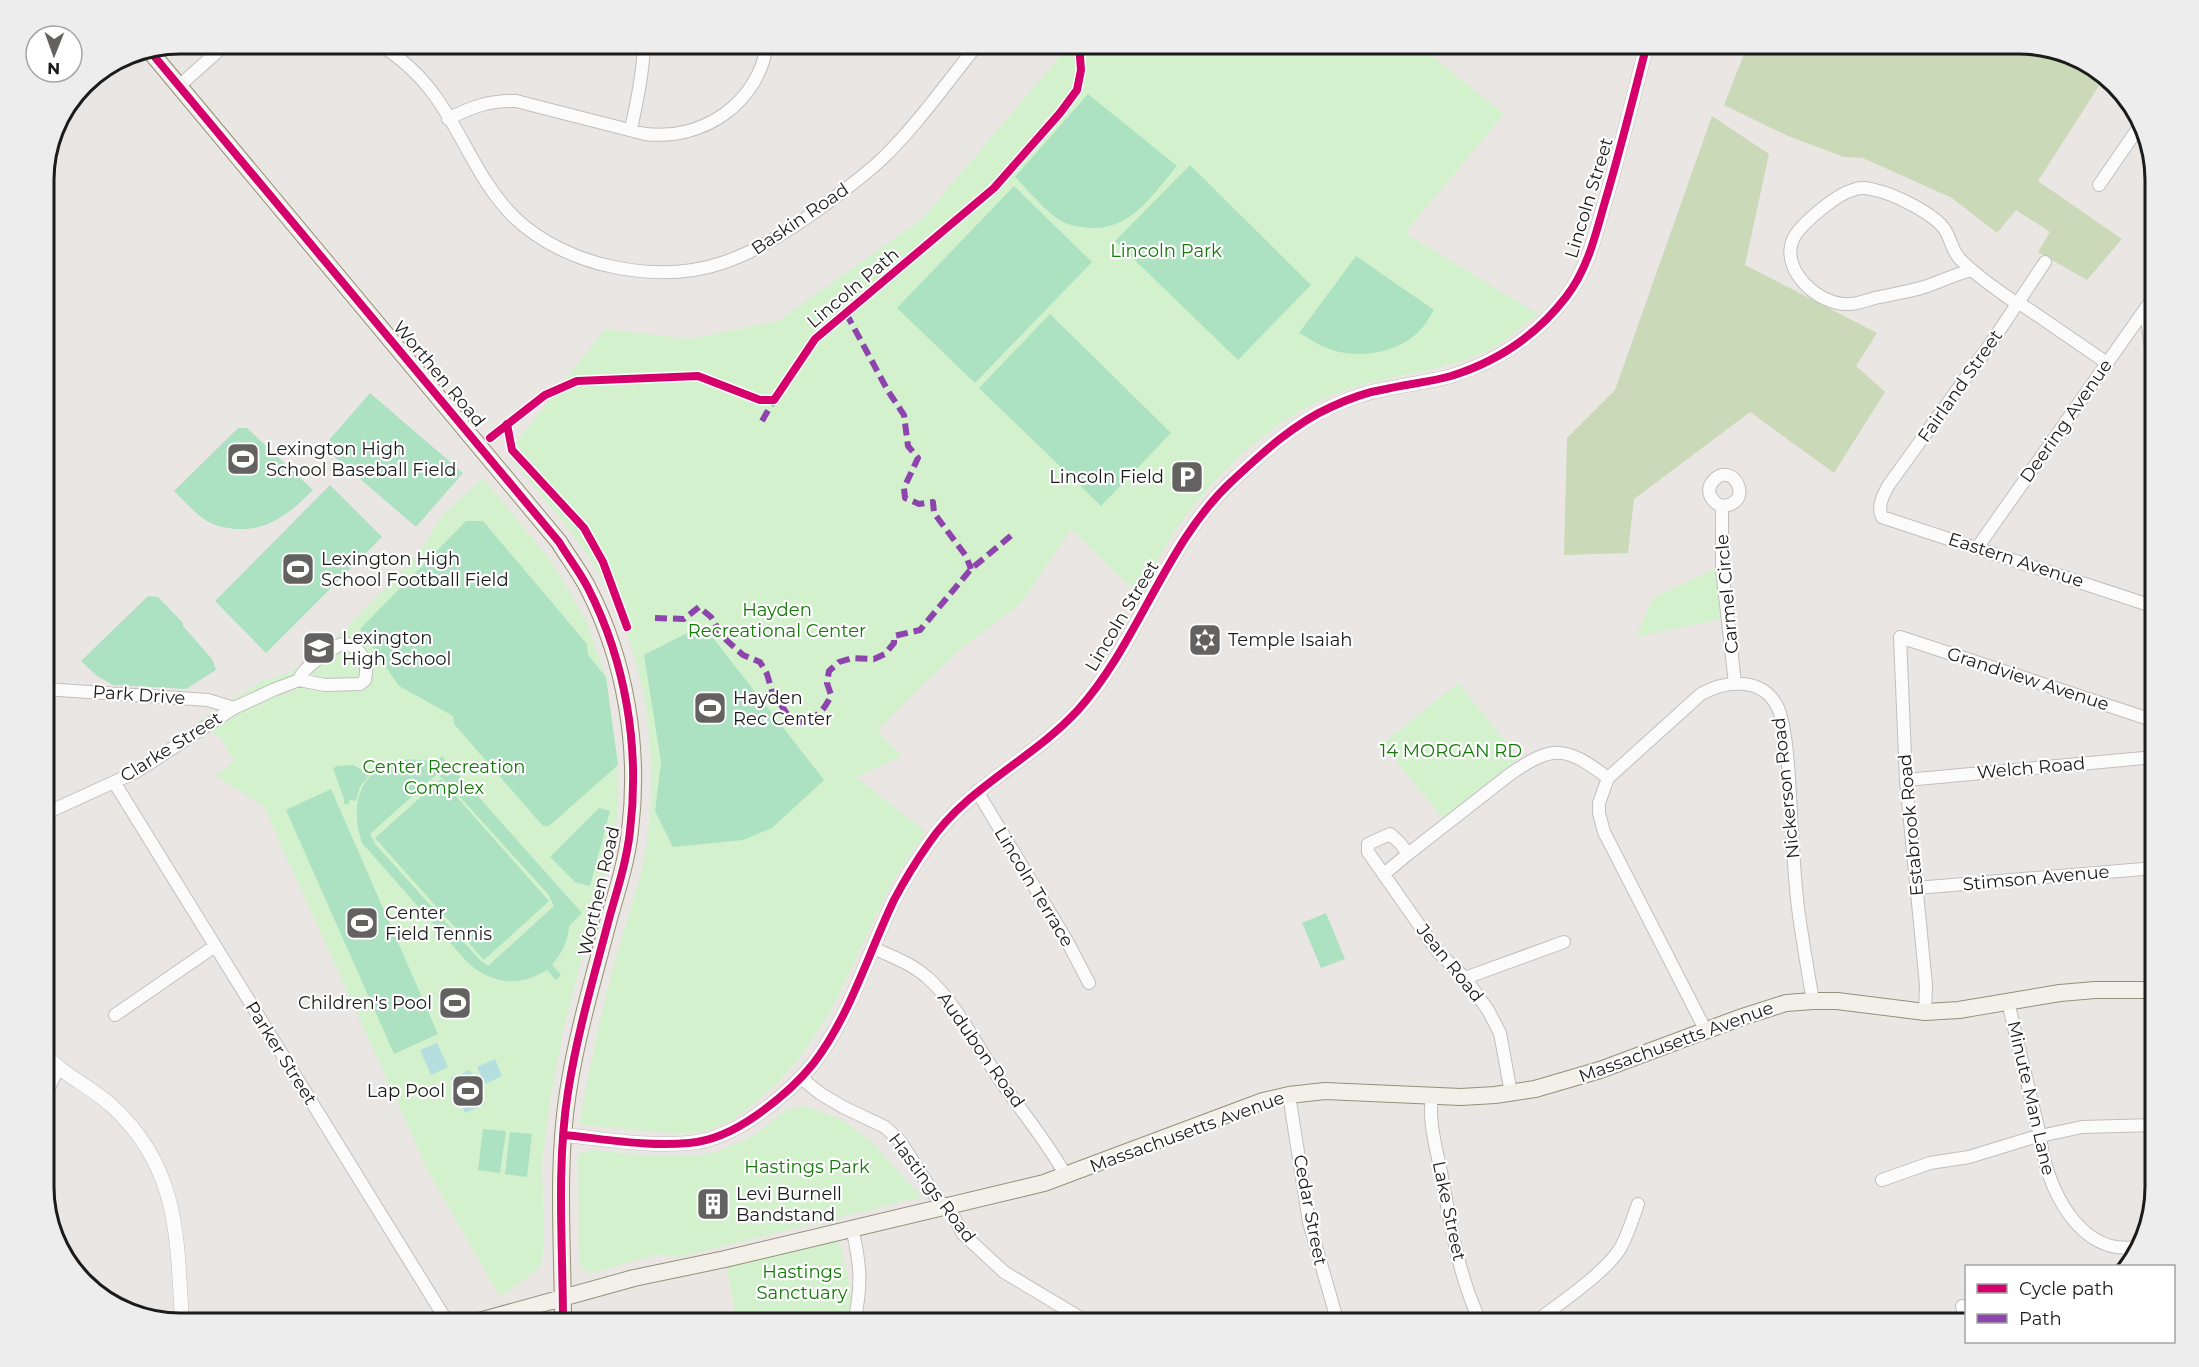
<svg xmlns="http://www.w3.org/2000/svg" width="2199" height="1367" viewBox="0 0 2199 1367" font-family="Montserrat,sans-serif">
	<rect width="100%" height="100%" fill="#eae6e3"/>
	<!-- forest -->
	<path fill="#cad9b7" d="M1748,44H2019L2088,62L2104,78L2038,181L2122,239L2087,280L2038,252L2050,232L2016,210L1997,233L1952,198L1863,158L1844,157L1788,136L1724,105Z
		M1712,116L1769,154L1745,265L1877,333L1856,366L1885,392L1834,473L1750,412L1634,499L1628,553L1564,555L1567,438L1615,390Z"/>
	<!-- park -->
	<path fill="#d3f1cc" d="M1070,44H1417L1504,114L1405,233L1538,314C1521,327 1505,342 1486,351C1445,371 1397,374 1354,387C1283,409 1222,465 1180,524C1164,546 1152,571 1139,595L1071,529L1021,603L958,651L877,731L902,756L856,777L926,832L893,880L831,1011L800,1057L781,1079L751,1106L734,1119L712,1129L692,1133H672L583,1125L580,1121C590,1062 603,1002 620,944C629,912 641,881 646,848C660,755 647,659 600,576C575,532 539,493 507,454L605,329L690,339L778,321L923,218Z
		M483,478L549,558L585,618L606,677L618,765L617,818L599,896L564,1026L550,1100L542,1163L544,1240L542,1262L538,1269L500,1297L428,1171L264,807L215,775L234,762L221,738L197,722L260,682L290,672L313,658L333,642L419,553L442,516Z
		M1716,568L1721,619L1636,637L1653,598Z
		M1458,683L1519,758L1443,819L1382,744Z
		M805,1106L841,1119L871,1141L921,1197L679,1257L655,1255L591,1273L584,1270L579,1262L578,1154L593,1150L653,1156L703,1155L718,1151L755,1135L786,1110Z
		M836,1231C843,1261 857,1294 848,1323H737L725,1259Z"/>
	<!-- pitch -->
	<path fill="#ace2c1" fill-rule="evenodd" d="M1088,94L1177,166C1152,195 1132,230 1090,228C1078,227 1065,225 1055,217C1041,206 1028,190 1015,177Z
		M1190,165L1311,285L1238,360L1115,241Z
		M1014,186L1092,262L975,383L897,308Z
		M1356,256L1434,310C1430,316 1426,324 1421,329C1398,355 1354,360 1324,347C1315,343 1307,337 1299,333Z
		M1050,314L1171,433L1101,506L979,388Z
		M370,393L463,473L416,527L323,447Z
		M238,428H247L313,490C291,512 269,531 236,529C226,528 214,526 205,520C194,512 184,501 174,491Z
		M330,485L382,537L266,653L215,601Z
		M466,521H483L587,644L588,655L606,677L618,765L549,826H543L454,724L453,716L399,686L360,629Z
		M148,596L158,597L183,623V626L212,659L216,670L186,689L113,685L97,676L81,661Z
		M703,625L824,780L772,828L743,840L673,847L655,811L661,762L644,655Z
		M442,756L582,913L569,926C568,941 562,953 552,965L561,975L556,980L547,970C518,987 494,985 468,963L362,843C343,787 377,749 435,762ZM437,774L448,784L548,894L554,906L488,966L480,960L376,845L370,834Z
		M353,765L370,774L360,787L356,801L350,800L348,804H344V799L333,768L338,766Z
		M441,779L549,901L484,960L375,838Z
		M331,789L438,1034L394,1054L286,810Z
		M599,808L610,811L590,886L575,882L550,857Z
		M1326,913L1345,959L1321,968L1302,923Z
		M483,1129L506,1131L500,1173L478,1170Z
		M510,1132L532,1134L527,1177L505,1174Z"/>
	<!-- water -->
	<path fill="#b5dedf" d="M452,990L461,991L468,998V1007L459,1016L454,1005L443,1009L437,996Z
		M437,1043L448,1067L431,1075L420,1050Z
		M495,1059L502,1076L485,1084L477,1067Z
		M470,1070L485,1104L465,1113L451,1078Z"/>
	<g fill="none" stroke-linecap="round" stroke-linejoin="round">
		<!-- minor casing -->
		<g stroke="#c1bfbe" stroke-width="14">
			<path id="minor" d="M379,44C401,58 420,75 435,96C464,136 478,181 514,217C541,243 578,260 614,267C699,285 751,257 819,209C841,193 863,177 883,158C918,124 947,82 978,44
				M179,86L226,44
				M448,119C471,107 490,100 516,101L645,134C703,141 759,103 767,44
				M631,129C637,101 643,73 644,44
				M2099,185L2141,124
				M2045,262L1991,343L1888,486C1883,496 1877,506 1882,517L1900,523L2155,607
				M1972,270C1955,274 1940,282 1924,287C1908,292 1892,294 1875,298C1867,300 1858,304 1849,304C1820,306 1782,272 1792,242C1796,227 1837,194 1853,190C1860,187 1868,188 1875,190C1894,194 1935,214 1945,230C1951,239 1952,251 1960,259C1976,276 1998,290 2017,304
				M2018,302L2107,363
				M2146,309L2155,381
				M1722,506C1711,502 1704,490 1714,480C1733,460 1756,504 1722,506V569L1735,683
				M1977,548L2155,295
				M44,689L208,700L234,708
				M1906,780L2155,757
				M114,782L448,1323
				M977,791L1067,941L1089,983
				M44,814L136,772L234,708L273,690L299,680L325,685L360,684L365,680C369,662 362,649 345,643C332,647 303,667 299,680
				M1408,854L1509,775C1553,744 1566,746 1608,778
				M1384,874L1408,854L1400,843L1390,834L1368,844V852L1438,952L1465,978L1488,1010L1500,1033L1511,1093
				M1916,888L2155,868
				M873,948C893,957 913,964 929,979C958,1006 976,1045 998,1077C1020,1110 1047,1141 1066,1176
				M1465,978L1564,942
				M2008,1002L2040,1136C2045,1184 2079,1260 2140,1246
				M1925,1012L1926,985L1906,780L1900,637L2155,721
				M115,1015L215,946
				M1706,1031L1604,832L1599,813V803L1608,778L1701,694C1726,680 1762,677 1777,706C1789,729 1790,804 1792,833C1794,860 1795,888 1799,915C1803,944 1808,972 1813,1001
				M801,1078L821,1094L843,1107L885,1127L900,1141L936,1197L952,1214L963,1234L1004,1272L1089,1323
				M1289,1095L1309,1222L1338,1323
				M1432,1096C1428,1124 1437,1150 1442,1177C1451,1227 1459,1278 1481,1323
				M44,1097L58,1069
				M1882,1180L1930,1163L1969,1157L2031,1138L2082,1127L2155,1125
				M852,1228C861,1266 862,1285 854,1323
				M1962,1306L1966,1323
				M1534,1323C1557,1305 1607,1272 1621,1247C1628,1234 1633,1218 1638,1204"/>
		</g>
		<!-- tertiary casing -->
		<g stroke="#c1bfbe" stroke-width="15">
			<path id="tertiary" d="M44,1053C63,1076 91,1086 113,1107C180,1169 177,1240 182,1323
				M564,1135C605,1139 648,1147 689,1143C715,1141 737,1129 757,1115C778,1100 797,1084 813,1064C850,1016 868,954 894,900C904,881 917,860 929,843C967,787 1032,760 1078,710C1139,642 1165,544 1231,482C1260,455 1293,424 1331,407C1348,399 1367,392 1386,389C1408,384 1430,382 1451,376C1499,361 1536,336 1566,297C1587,270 1595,237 1604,205C1620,152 1633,98 1647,44"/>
		</g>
		<!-- secondary casing -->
		<g stroke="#94907b" stroke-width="18">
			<path id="secondary" d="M149,50L559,542C568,557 580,572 588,588C626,662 640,748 630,831C627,859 618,888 610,915C595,973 577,1033 568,1092C556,1168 563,1246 563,1323
				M472,1323L634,1278L725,1259L1044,1183L1263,1101L1289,1095L1325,1091L1461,1097L1495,1095L1535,1089L1600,1070L1742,1017L1786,1003L1813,1001H1837L1925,1012L1959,1010L2060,993L2095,990H2155"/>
		</g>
		<!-- minor -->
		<use href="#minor" stroke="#fcfbfb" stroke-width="12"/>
		<!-- tertiary -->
		<use href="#tertiary" stroke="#fcfbfb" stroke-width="14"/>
		<!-- secondary -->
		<use href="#secondary" stroke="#f2f0e8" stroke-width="16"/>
		<!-- quiet -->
		<path stroke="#8e44ad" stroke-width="6" stroke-dasharray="12 6" stroke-linecap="butt" d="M846,313L888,391L904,415L908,446L918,458L904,488L905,498L919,504L933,502L934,513L966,556L971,569
			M762,421L774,400
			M655,618L684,619L699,607L711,617L723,637L743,655L760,662L767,674L772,691L787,714L796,722C814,722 825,710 831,695L827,683L829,671L839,662L852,658L874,659L885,654L894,643V636L920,630L971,569L1013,534"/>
		<!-- cycleway casing -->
		<g stroke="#fff" stroke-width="11">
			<path id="cycleway" d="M149,50L559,542C568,557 580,572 588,588C626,662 640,748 630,831C627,859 618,888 610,915C595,973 577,1033 568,1092C556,1168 563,1246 563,1323
				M507,424L512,450L584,528L603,562L627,627
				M490,438L545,395L577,381L698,376L760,400H774L815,339L994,188L1060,113L1077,90L1081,70L1079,44
				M564,1135C605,1139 648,1147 689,1143C715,1141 737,1129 757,1115C778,1100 797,1084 813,1064C850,1016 868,954 894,900C904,881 917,860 929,843C967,787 1032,760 1078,710C1139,642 1165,544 1231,482C1260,455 1293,424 1331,407C1348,399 1367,392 1386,389C1408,384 1430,382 1451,376C1499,361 1536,336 1566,297C1587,270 1595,237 1604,205C1620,152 1633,98 1647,44"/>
		</g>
		<!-- cycleway -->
		<use href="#cycleway" stroke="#d6006c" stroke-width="8"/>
	</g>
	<!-- icons -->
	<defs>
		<g id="stadium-square" transform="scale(1.725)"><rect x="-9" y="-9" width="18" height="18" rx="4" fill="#636261" stroke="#fff"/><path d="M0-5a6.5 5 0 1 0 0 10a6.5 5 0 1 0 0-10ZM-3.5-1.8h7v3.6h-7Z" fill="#fff"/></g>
		<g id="parking-square" transform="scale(1.725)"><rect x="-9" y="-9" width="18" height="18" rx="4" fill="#636261" stroke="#fff"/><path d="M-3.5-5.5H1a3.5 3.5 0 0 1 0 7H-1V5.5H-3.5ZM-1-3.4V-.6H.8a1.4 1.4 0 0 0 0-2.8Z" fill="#fff"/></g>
		<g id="synagogue-square" transform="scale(1.725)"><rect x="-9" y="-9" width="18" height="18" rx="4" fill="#636261" stroke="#fff"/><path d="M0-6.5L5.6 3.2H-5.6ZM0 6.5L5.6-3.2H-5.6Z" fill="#fff"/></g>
		<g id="school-square" transform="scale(1.725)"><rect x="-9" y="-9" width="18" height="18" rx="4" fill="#636261" stroke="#fff"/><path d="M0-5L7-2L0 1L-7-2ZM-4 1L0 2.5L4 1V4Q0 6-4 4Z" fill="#fff"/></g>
		<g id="building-square" transform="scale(1.725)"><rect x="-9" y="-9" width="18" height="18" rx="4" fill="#636261" stroke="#fff"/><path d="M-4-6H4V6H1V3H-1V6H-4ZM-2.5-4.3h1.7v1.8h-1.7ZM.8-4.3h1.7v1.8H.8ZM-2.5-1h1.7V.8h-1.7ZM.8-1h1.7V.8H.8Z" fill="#fff"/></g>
	</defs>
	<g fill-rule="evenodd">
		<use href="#stadium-square" x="243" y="459"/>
		<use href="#parking-square" x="1187" y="477"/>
		<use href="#stadium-square" x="298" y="569"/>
		<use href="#synagogue-square" x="1205" y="640"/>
		<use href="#school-square" x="319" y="648"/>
		<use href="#stadium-square" x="710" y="708"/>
		<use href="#stadium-square" x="362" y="923"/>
		<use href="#stadium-square" x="455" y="1003"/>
		<use href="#stadium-square" x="468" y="1091"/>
		<use href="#building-square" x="713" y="1204"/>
	</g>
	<g text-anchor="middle" stroke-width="4.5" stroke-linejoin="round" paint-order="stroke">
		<!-- street labels -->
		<g font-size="18" fill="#1b1b1b" stroke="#fff">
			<text transform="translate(1589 198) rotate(-73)" y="6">Lincoln Street</text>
			<text transform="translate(800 219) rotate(-34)" y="6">Baskin Road</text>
			<text transform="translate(853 288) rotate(-40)" y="6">Lincoln Path</text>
			<text transform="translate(439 374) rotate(50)" y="6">Worthen Road</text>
			<text transform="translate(1960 386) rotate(-55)" y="6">Fairland Street</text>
			<text transform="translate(2066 421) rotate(-55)" y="6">Deering Avenue</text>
			<text transform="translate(2016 560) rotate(18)" y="6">Eastern Avenue</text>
			<text transform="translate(1727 594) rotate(-95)" y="6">Carmel Circle</text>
			<text transform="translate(1122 616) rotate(-59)" y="6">Lincoln Street</text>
			<text transform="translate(2028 679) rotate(18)" y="6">Grandview Avenue</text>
			<text transform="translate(139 695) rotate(4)" y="6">Park Drive</text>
			<text transform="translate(171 747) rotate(-32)" y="6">Clarke Street</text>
			<text transform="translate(2031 768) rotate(-5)" y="6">Welch Road</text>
			<text transform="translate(1786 788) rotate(-96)" y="6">Nickerson Road</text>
			<text transform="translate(1911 825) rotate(-95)" y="6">Estabrook Road</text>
			<text transform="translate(2036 878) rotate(-5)" y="6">Stimson Avenue</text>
			<text transform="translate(1034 887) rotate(59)" y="6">Lincoln Terrace</text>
			<text transform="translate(599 891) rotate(-77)" y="6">Worthen Road</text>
			<text transform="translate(1450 963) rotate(51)" y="6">Jean Road</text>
			<text transform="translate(1676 1042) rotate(-20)" y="6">Massachusetts Avenue</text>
			<text transform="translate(981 1050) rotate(55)" y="6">Audubon Road</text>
			<text transform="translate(281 1053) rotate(58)" y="6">Parker Street</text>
			<text transform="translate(2031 1098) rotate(77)" y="6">Minute Man Lane</text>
			<text transform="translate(1187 1132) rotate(-20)" y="6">Massachusetts Avenue</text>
			<text transform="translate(932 1188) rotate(53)" y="6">Hastings Road</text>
			<text transform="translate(1310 1210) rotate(79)" y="6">Cedar Street</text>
			<text transform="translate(1449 1211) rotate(78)" y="6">Lake Street</text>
		</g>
		<!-- park labels -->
		<g font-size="18" fill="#147a08" stroke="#fff">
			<text x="1166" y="257">Lincoln Park</text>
			<text x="777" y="616">Hayden<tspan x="777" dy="21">Recreational Center</tspan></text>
			<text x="1451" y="757">14 MORGAN RD</text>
			<text x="444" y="773">Center Recreation<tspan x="444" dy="21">Complex</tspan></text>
			<text x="807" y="1173">Hastings Park</text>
			<text x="802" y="1278">Hastings<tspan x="802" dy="21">Sanctuary</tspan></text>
		</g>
		<!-- poi labels -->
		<g font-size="18" fill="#1b1b1b" stroke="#fff" text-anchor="start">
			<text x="266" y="455">Lexington High<tspan x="266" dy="21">School Baseball Field</tspan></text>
			<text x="1164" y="483" text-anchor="end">Lincoln Field</text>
			<text x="321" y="565">Lexington High<tspan x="321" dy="21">School Football Field</tspan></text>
			<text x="342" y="644">Lexington<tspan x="342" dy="21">High School</tspan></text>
			<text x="1228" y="646">Temple Isaiah</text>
			<text x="733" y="704">Hayden<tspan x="733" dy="21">Rec Center</tspan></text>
			<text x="385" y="919">Center<tspan x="385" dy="21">Field Tennis</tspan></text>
			<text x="432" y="1009" text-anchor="end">Children's Pool</text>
			<text x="445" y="1097" text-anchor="end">Lap Pool</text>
			<text x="736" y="1200">Levi Burnell<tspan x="736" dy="21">Bandstand</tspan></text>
		</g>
	</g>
	<!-- crop -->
	<path d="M0 0H2199V1367H0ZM180 54H2019A126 126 0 0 1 2145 180V1187A126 126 0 0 1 2019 1313H180A126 126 0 0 1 54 1187V180A126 126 0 0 1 180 54Z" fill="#ededed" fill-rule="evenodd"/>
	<path fill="none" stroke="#1b1b1b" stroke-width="3" d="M180 54H2019A126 126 0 0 1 2145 180V1187A126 126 0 0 1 2019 1313H180A126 126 0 0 1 54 1187V180A126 126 0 0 1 180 54Z"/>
	<!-- legend -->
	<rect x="1965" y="1265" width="210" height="78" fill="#ffffff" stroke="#a4a4a4" stroke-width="1.5"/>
	<rect x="1977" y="1284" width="30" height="9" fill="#d6006c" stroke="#a4a4a4" stroke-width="1.5"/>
	<text x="2019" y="1295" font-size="18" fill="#1b1b1b">Cycle path</text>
	<rect x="1977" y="1314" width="30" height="9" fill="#8e44ad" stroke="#a4a4a4" stroke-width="1.5"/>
	<text x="2019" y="1325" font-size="18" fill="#1b1b1b">Path</text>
	<!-- north arrow -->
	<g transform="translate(54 54) rotate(181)"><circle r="28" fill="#ffffff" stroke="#a4a4a4" stroke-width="1.5"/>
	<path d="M0-4.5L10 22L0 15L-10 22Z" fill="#636261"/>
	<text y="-9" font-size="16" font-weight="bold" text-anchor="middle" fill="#1b1b1b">N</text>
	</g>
</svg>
